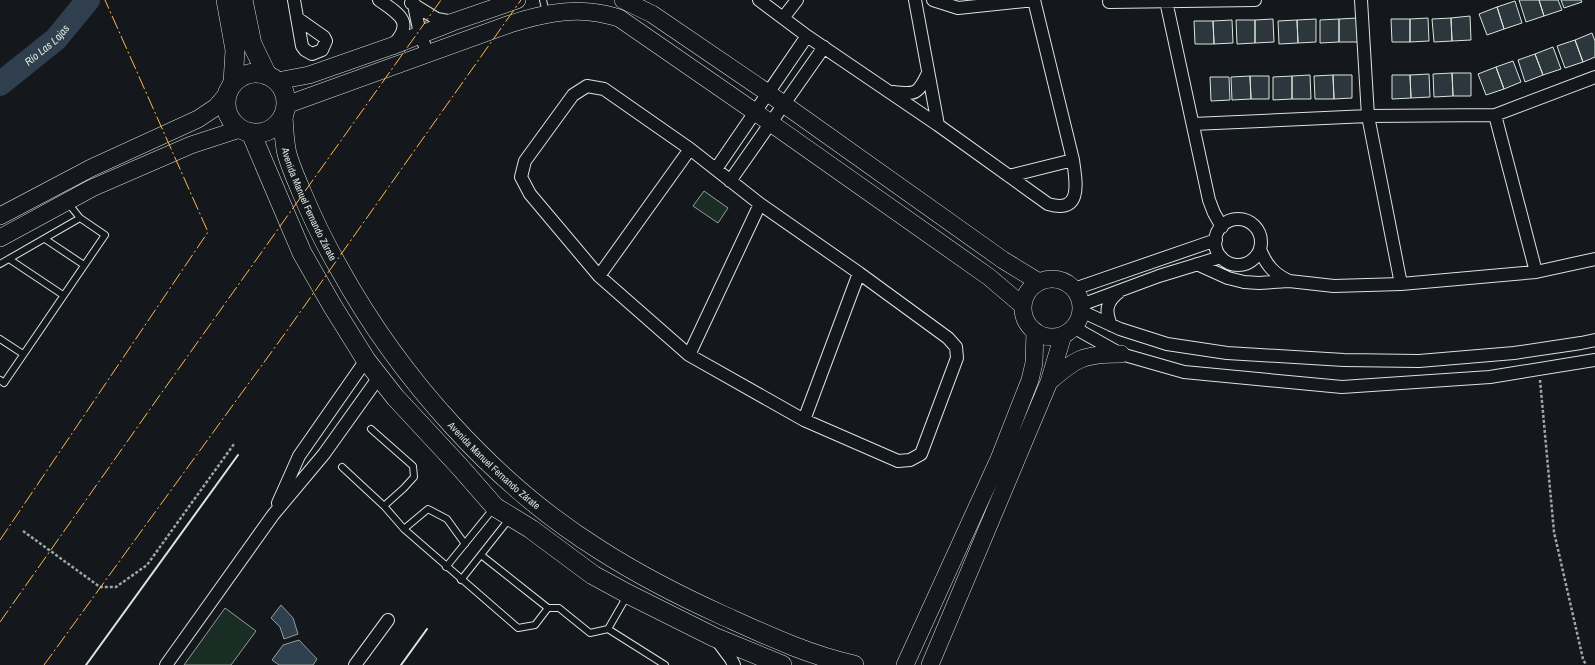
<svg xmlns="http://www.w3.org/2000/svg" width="1595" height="665" viewBox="0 0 1595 665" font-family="'Archivo Narrow',sans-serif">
	<rect width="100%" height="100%" fill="#14181c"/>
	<!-- green -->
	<path fill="#1a2d24" stroke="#939e99" d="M704,191L728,208L718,223L693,206Z
		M225,608L256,631L231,665H184Z"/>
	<!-- water -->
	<path fill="#2f3f4d" stroke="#939e99" d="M281,605L293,618L298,634L284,639L280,627L271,618Z
		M299,640L317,659L313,665H279L272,660L283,645Z"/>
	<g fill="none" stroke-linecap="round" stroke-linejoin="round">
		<!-- river -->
		<path stroke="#2f3f4d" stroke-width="24" id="s1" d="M0,84L56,39L88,0"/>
	</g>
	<!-- building -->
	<path fill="#2c363c" stroke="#d8e6dc" d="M1519,0H1539L1544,16L1526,22Z
		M1539,0H1558L1562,10L1544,16Z
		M1561,0H1581L1582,2L1564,8Z
		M1515,1L1522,23L1504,29L1497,7Z
		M1497,7L1504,29L1487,35L1479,14Z
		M1470,16L1471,40L1452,41L1451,18Z
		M1357,18L1358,42H1339V19Z
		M1428,18L1429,41L1410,42V19Z
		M1451,18L1452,41L1434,42L1432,19Z
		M1273,19L1274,42L1255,43V20Z
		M1316,19V42L1298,43L1297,20Z
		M1339,19V42L1320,43V20Z
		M1391,19H1410V42H1392Z
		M1232,20L1233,43L1214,44L1213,21Z
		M1236,20H1255V43L1237,44Z
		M1297,20L1298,43L1279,44L1278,21Z
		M1194,21H1213L1214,44H1195Z
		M1592,33L1595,41V57L1583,62L1575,40Z
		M1575,40L1583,62L1565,68L1557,46Z
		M1553,47L1561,69L1543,75L1535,54Z
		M1535,54L1543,75L1525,82L1518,60Z
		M1513,61L1521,82L1504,89L1496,67Z
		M1496,67L1504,89L1486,95L1478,74Z
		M1452,73L1453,96L1434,97L1433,74Z
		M1452,73H1471V96H1453Z
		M1429,74L1430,97L1411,98L1410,75Z
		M1310,75L1311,99H1292V76Z
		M1333,75L1334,99H1315L1314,76Z
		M1333,75H1352V98L1334,99Z
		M1392,75H1410L1411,98L1392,99Z
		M1250,76L1251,99L1232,100L1231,77Z
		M1250,76H1269V99H1251Z
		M1292,76V99L1273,100V77Z
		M1210,77H1229L1230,100L1211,101Z"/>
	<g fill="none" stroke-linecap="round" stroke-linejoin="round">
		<!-- lane casing -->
		<g stroke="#d8e6dc" stroke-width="8">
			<path id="lane" d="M543,0L546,13
				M45,239L84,265
				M9,259L63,295
				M0,264L80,218
				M0,339L23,354
				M0,380L4,383L105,235L80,218L68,203
				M371,429L413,466L414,477L404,488L384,506
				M342,467L384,506L404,529L518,628L535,625L548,608H559L590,633L608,629L627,596
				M404,529L428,509L447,519L465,544
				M481,555L548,608
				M446,567L493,509
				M461,580L510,518
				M608,629L665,665"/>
		</g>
		<!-- street casing -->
		<g stroke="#d8e6dc" stroke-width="14">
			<path id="street" d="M294,0L302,46L305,50L312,54L322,50L326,41L324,37L297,18
				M379,0C399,14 415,22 393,45
				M413,0L420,34L428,54
				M759,0L807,36L938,125L1048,204C1083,214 1076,182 1073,160L1034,0L958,8L933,0
				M915,0L938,125
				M1361,0L1368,116L1401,284
				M1166,1L1209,200L1214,213L1222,227
				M1109,2L1255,0
				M411,3L437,19L453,22
				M783,18L797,0
				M587,86L604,89L690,149L760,204L859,273L948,338L956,347L957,358L921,454L910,460L898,461L804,420L689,355L599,276L530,194L521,177L525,161L573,95Z
				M893,92C916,95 918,94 928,73
				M1495,115L1536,272
				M1193,124L1368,116L1495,115L1595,77
				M716,169L807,36
				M1009,176L1073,160
				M730,181L824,47
				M1215 242a23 23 0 1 1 46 0a23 23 0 1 1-46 0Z
				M1260,249C1266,265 1274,274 1289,281
				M1197,264L1228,278L1244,282L1259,283L1289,281L1334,286L1401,284L1536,272L1595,259
				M599,276L690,149
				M1074,289L1216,240
				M1081,305L1159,276L1221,257
				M1081,311L1120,329L1167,344L1227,353L1344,360L1419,361L1514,353L1581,343L1595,340
				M1111,325C1105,311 1106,302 1119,292
				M1073,327L1121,354L1184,372L1342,387L1490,377L1595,360
				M689,355L760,204
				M804,420L859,273
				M278,503L299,456L366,360
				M716,639L731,659L734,665
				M166,665L273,515L324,454L379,377
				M355,665L388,620"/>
		</g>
		<!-- secondary casing -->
		<g stroke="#d8e6dc" stroke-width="18">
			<path id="secondary" d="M623,0L652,14L768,93L1003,260L1039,282
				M277,81L309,75L392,46L453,22L517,0
				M286,105L510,24C538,15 568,8 598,13C605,14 612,16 619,18L755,112L989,277L1023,306
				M0,216L91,168L198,119L216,107L227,94
				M0,238L92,188L191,145L240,129
				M1023 308a29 29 0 1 1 58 0a29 29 0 1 1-58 0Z
				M1049,382C1076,358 1084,354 1121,354
				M905,665L999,459L1030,380L1034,363L1035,331
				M930,665L1049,382L1063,335"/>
		</g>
		<!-- primary casing -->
		<g stroke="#d8e6dc" stroke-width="20">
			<g id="primary">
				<path d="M226,0L235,50L233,83"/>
				<path d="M243,0L252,44L267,75"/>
				<circle cx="256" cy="103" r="30"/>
				<path id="s2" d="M283,117C284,129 284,142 287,154C291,168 297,181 302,193C313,219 325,244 339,268C399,377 494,484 600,550C639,575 680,596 722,615C764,634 808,655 854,665"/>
				<path d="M251,133L302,253L333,307L366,360L395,397L460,467L495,507L531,529L593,575L628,594L714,637L782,665"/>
			</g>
		</g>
		<!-- path -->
		<path stroke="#9da8a2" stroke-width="2.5" stroke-dasharray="3 2" stroke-linecap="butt" d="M1540,380L1554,532L1583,659L1586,665
			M23,531L100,587H116L147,565L234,444"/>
		<!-- lane -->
		<use href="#lane" stroke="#14181c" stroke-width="6"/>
		<!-- street -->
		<use href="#street" stroke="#14181c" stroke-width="12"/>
		<!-- secondary -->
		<use href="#secondary" stroke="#14181c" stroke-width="17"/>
		<!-- primary -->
		<use href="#primary" stroke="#14181c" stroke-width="19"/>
		<!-- wall -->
		<path stroke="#d8e6dc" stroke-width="2" d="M86,665L238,455
			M401,665L427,629"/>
		<!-- power -->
		<path stroke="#ffb74d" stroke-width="1" stroke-dasharray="14 3 2 3" stroke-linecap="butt" d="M0,540L208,232L105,0
			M0,622L160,395L441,0
			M44,665L286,332L521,0"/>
	</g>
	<g text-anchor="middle" stroke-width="3" stroke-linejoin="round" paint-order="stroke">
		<!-- street labels -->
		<g font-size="10" fill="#d8e6dc" stroke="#14181c">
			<text dy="4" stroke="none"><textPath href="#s2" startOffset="92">Avenida Manuel Fernando Zárate</textPath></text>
			<text dy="4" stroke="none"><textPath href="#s2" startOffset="415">Avenida Manuel Fernando Zárate</textPath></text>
		</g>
		<!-- water labels -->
		<g font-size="11" font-style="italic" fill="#d8e6dc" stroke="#14181c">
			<text dy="4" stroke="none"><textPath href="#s1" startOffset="61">Río Las Lajas</textPath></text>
		</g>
	</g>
</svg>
